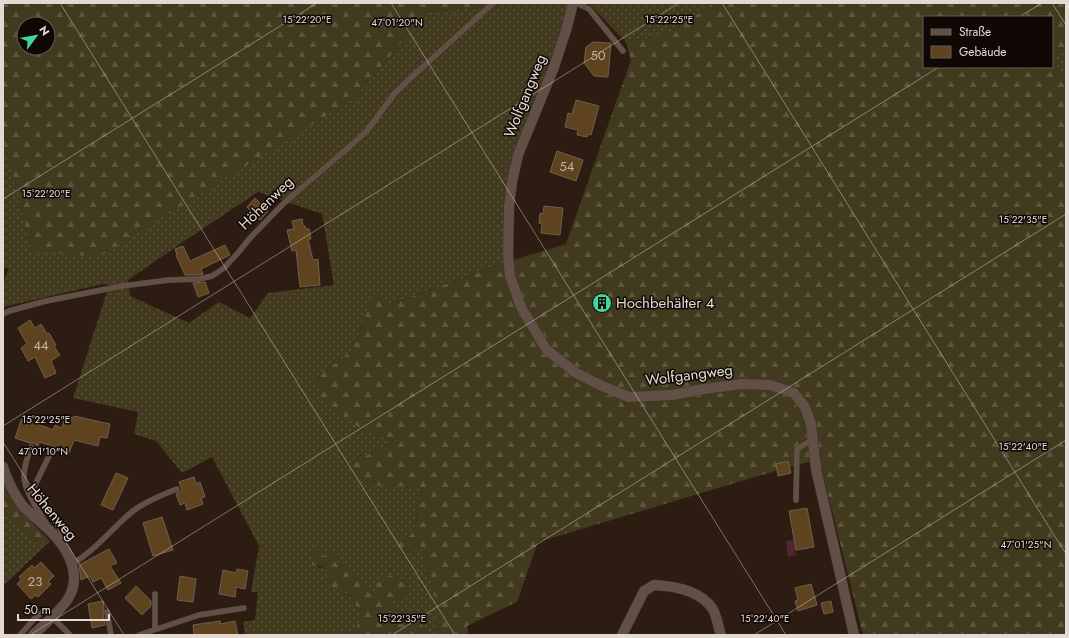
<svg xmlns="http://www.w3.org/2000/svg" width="1069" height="638" viewBox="0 0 1069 638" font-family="Jost,sans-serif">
	<defs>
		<pattern id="grass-dots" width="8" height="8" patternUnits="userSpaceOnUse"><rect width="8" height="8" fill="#413a1e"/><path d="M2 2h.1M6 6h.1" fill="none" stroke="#5c563e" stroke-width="1.8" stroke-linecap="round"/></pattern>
		<pattern id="forest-firs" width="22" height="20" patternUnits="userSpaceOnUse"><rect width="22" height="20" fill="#413a1e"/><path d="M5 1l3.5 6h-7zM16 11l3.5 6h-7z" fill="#5c563e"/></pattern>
	</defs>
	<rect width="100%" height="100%" fill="#2c1c12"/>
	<!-- grass -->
	<path fill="url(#grass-dots)" fill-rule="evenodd" d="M483,3H569L554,57L523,130L504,263L388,305L373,294L352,351L314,379L361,429L393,441L347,466L388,485L405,487L419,486L422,493L417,501L416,522L412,533L409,536L401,539L409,554L415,548L421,546C424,552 423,555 424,561C426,569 430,577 432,585C437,601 437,619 434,635H427L422,624L416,620L407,619L401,612L390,606L388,601L403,599L406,594L409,587L406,582L399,579L377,593H369L364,582L357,577L352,569L335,562L330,554L323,556L319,550L311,549L312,559L317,567L320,568L327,565L343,593L350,596L356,605L361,616L357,626L346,635H245L243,622L255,620L258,592H251L259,546L212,457L182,473L156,441L134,434L138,412L73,398L109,285L103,284L3,307V283L9,268L3,269V140L32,251L355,98L427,12L478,8ZM258,192L322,214L334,285L268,293L250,318L219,302L189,323L130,296L128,280L183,242Z
		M588,3H715L668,34L626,42Z
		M1066,47V91L1054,52Z
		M3,509L11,522L20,525L29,535L41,544H47L3,586Z"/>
	<!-- forest -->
	<path fill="url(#forest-firs)" fill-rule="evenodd" d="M3,3H483L478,8L427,12L355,98L99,257L32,251L3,140ZM24,24H48V48H24Z
		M715,3H1066V47L1054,52L1066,91V635H863L819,459L765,474L538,542L517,602L467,626L469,635H434C437,619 437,601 432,585C430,577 426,569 424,561C423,556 424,552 421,546L415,548L409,554L402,556L395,546L401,539L409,536L412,533L416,522L417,501L422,493L419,486L405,487L388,485L369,486L358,478L347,466L393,441L361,429L324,403L314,379L352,351L373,293L388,305L504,263L566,244L631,60L626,42L668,34ZM924,17H1052V67H924Z
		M3,482L8,493L17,507L50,541L47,544H41L29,535L20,525L11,522L3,509Z
		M314,546L319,550L323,556L330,554L336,551L339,555V559L335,562L343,563L352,569L357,577L364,582L369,593H377L376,585L382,575C392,575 404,578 409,587C403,603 402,600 388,602L390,606L401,612L407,619L416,620L422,624L427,635H346L357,626L361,616C358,610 355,601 350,596C342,589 331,593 327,581C325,575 324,571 326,565C320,567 317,568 311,564L312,559L311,549Z"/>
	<!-- water -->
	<path fill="#502630" d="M794,540L796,555L788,557L786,541Z"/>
	<!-- building -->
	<path fill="#5e431e" stroke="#6d6050" d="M593,42L611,43L608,77L594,76L584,63L586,47Z
		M576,100L599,106L591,135L588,134L587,137L577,135L578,130L565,127L568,113L572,114Z
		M557,151L583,160L576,181L550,172Z
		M255,198L268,211L260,220L247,207Z
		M544,206L563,208L560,235L541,233L542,224L539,223L540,213L543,214Z
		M302,219L303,226H305L306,229H309L311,239H308L313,260L318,259L320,285L300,287L296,250L292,251L287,230L294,229L292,221Z
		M225,245L230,255L201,269L203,274L198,275H185L176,255H177L175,249L183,246L190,261Z
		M205,282L209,293L198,297L193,283Z
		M30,320L35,328L41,324L47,334L49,333L56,345L54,346L60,355L51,361L56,373L45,378L35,357L28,361L21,348L27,344L18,328Z
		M65,416L73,418L74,416L110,424L107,438L100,437L98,446L74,440L69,453L56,448L53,446L39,442L38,446L33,443H30L15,438L22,418L53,430L55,425L62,428Z
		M788,461L791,473L778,476L776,464Z
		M116,473L128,478L113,510L101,505Z
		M194,477L196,484L200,482L205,497L201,498L203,504L187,510L185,503L180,505L176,494L182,490L179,482Z
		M807,508L814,547L796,550L789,511Z
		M162,517L173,550L153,556L143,523Z
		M109,549L117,563L110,566L121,583L108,590L101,578L93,582L90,576L81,580L79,565Z
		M41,562L54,576L48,582L51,584L38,597L36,595L31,599L17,584L21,580L19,577L32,565L34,568Z
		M237,569L248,571L245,589L236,587L235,597L219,594L223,570L236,573Z
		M180,576L196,579L193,602L177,600Z
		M811,584L817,605L798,611L795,601L798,600L795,588Z
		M136,586L151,601V606L142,615L125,598Z
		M103,601L104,609L103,613L105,625L92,628L88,604Z
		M831,601L833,612L824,614L821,603Z
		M220,621L221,624L235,621L238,635H194L193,625Z"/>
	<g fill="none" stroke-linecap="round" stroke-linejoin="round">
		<!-- lane casing -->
		<g stroke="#41352f" stroke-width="6">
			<path id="lane" d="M574,3L579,4L589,9L623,51
				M3,314L9,311L46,301L122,286L169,280L199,279L212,276L224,268L237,254L250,238L282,205L366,132L395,93L414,75L493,3
				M31,447C23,469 20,479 32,500
				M796,500L797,449L813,439
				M46,523L34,504L32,495L34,487L52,450
				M72,564C96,550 112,528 133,511C146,501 162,495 177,489
				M155,594V629
				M107,612L111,635
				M20,635L36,617L43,612L48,613L70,635
				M139,635L199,615L244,608"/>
		</g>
		<!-- street casing -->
		<g stroke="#41352f" stroke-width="11">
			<path id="street" d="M573,3L567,27L554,67L524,140L518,155L512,182L509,206L508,255L510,276L521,307L546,349L576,373L602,386L629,397L672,395L704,389L742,384L771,385L794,393L805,407L811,424L816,469L854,635
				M3,467C7,479 14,494 22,505C32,516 45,525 55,536C70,553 81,576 69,597C62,610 44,625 33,635
				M622,635L644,591L654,585C674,586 700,591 712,608C717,615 718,627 721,635"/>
		</g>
		<!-- lane -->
		<use href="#lane" stroke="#624f45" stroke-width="5.5"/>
		<!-- street -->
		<use href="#street" stroke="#624f45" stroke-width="10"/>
	</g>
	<!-- ticks -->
	<path fill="none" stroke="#e5dad3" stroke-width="1" stroke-opacity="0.45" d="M60,3L455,635M391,3L786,635M722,3L1066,554M1052,3L1066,25M1019,17L1042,3M3,199L317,3M3,426L679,3M3,442L124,635M30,635L939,67M392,635L1066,214M754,635L1066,440"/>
	<!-- icons -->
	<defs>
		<g id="building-disc" transform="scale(1)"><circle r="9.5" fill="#44d49f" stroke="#0f0805"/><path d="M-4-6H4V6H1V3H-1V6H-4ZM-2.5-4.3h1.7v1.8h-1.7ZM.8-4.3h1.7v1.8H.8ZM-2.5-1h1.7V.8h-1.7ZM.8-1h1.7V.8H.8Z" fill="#111"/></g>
	</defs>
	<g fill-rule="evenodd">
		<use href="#building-disc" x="602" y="303"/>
	</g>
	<g text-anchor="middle" stroke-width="3" stroke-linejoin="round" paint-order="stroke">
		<!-- number labels -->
		<g font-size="13" fill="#c3b4a6">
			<text x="598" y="60">50</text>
			<text x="567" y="171">54</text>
			<text x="41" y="350">44</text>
			<text x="35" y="586">23</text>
		</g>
		<!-- street labels -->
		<g font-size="15" fill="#e5dad3" stroke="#0f0805">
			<text transform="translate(525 96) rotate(-68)" y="5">Wolfgangweg</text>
			<text transform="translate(266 203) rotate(-44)" y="5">Höhenweg</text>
			<text transform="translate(689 375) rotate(-7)" y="5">Wolfgangweg</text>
			<text transform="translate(52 512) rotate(50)" y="5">Höhenweg</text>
		</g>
		<!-- poi labels -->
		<g font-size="15" fill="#e5dad3" stroke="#0f0805" text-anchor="start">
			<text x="616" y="308">Hochbehälter 4</text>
		</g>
	</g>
	<g font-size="10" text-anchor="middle" fill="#e5dad3" stroke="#0f0805" stroke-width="3" stroke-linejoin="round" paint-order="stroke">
		<text x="307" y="23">15°22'20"E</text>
		<text x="669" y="23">15°22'25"E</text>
		<text x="397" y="26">47°01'20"N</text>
		<text x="46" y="197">15°22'20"E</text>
		<text x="1023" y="223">15°22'35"E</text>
		<text x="46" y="423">15°22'25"E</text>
		<text x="1023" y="450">15°22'40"E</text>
		<text x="43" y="455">47°01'10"N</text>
		<text x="1026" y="548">47°01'25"N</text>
		<text x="402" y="622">15°22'35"E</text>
		<text x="765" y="622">15°22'40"E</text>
	</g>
	<!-- border -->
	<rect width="1069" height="638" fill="none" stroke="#e5dad3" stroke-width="8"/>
	<!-- legend -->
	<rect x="923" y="16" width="130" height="52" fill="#0f0805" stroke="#655c57"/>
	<rect x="931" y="29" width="20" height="6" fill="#624f45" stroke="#655c57"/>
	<text x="959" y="36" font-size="12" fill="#e5dad3">Straße</text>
	<rect x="931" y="46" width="20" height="12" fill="#5e431e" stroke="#655c57"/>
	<text x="959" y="56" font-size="12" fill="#e5dad3">Gebäude</text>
	<!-- north arrow -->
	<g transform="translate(36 36) rotate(58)"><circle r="19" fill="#0f0805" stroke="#655c57"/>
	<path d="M0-3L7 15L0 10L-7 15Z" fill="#44d49f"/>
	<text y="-6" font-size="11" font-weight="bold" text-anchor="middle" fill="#e5dad3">N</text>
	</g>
	<!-- scale -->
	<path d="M18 614v6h91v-6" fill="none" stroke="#e5dad3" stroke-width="2"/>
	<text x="24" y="614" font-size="12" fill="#e5dad3" stroke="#0f0805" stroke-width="3" paint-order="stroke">50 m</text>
</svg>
